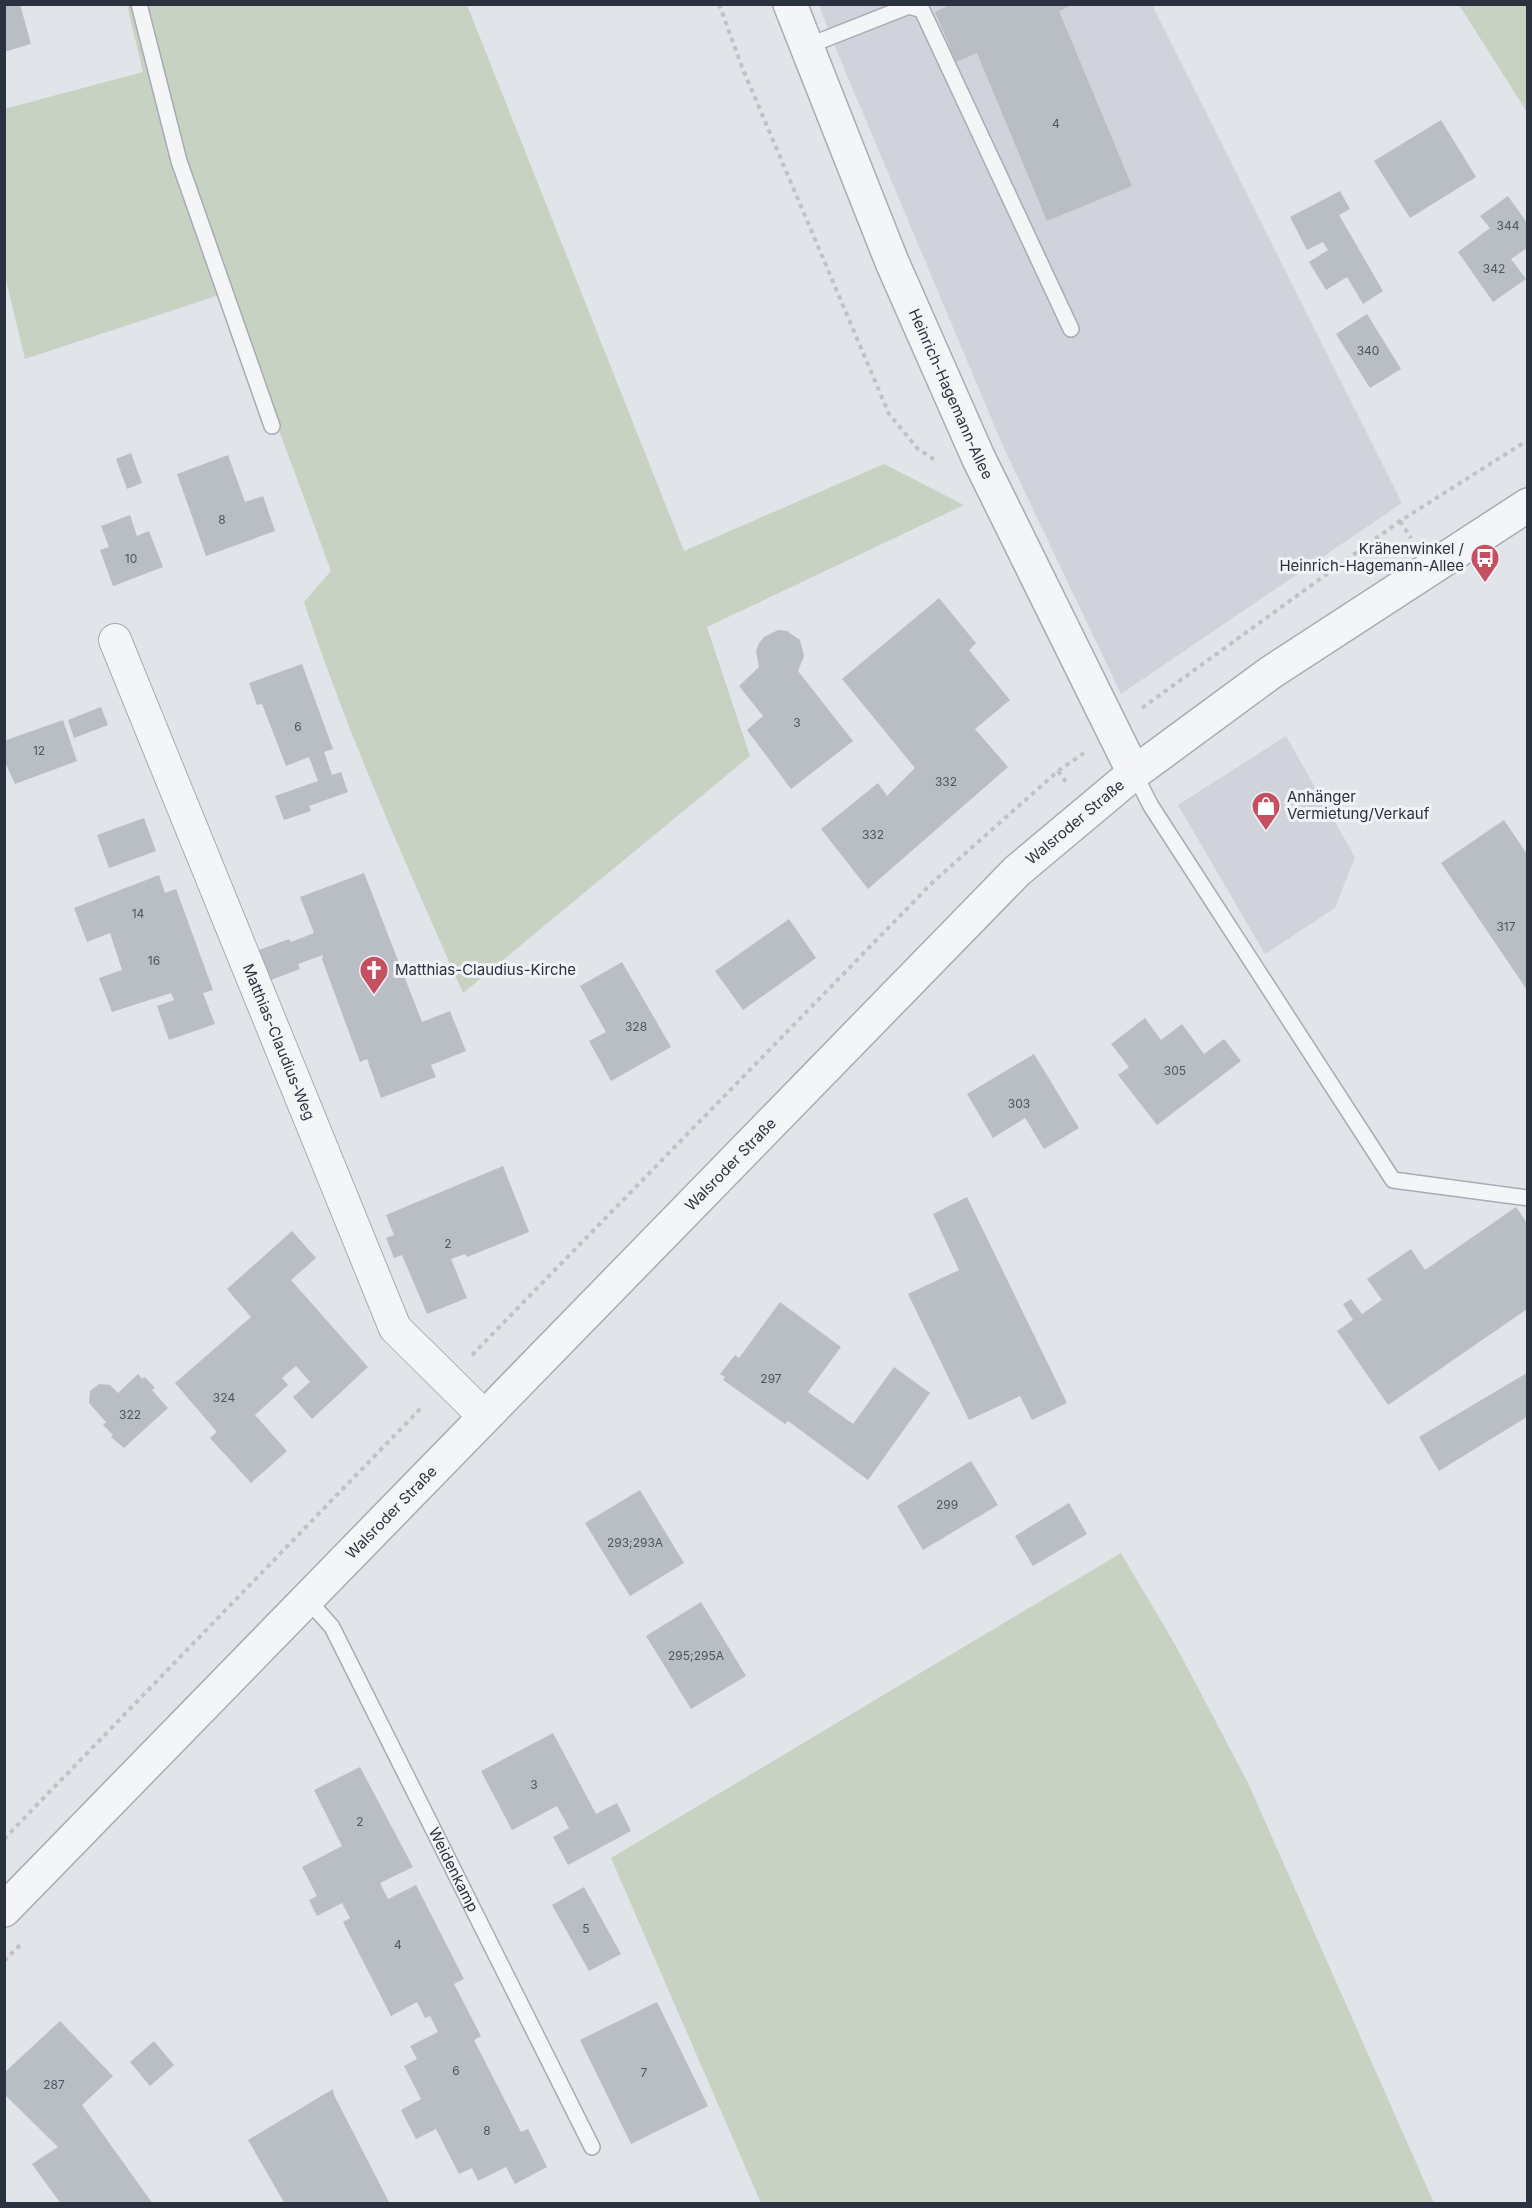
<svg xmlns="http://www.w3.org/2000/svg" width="1532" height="2208" viewBox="0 0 1532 2208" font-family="Inter,sans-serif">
	<rect width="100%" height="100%" fill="#e1e4e9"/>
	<!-- built -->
	<path fill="#d0d3db" d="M819,5H1152L1402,503L1121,694L1002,444L831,37Z
		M1286,736L1355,857L1335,908L1265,954L1178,805Z"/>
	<!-- green -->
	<path fill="#c7d2c3" d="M127,5H467L684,551L884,464L964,505L707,627L750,756L463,993C406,864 348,736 304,602L331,571L228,292L25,359L5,276L4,109L143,72Z
		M1459,5H1527V112Z
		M1121,1553L1177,1648L1248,1783L1434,2203H761L611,1858Z"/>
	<!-- building -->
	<path fill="#b9bec5" d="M4,4H20L31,44L4,52Z
		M952,4H1074L1059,11L1132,186L1047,221L977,53L956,62L935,12Z
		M1441,120L1476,177L1410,218L1374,161Z
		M1340,191L1350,209L1339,215L1383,291L1363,304L1347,277L1326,290L1309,262L1328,250L1323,242L1307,250L1290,217Z
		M1508,196L1527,223V248L1511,259L1526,279L1493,302L1458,252L1490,228L1480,216Z
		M1367,314L1401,369L1370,388L1336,334Z
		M131,453L142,483L127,489L116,459Z
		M228,455L245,502L263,496L275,531L206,556L177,474Z
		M130,515L137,536L149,531L163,567L113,586L100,550L109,547L101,526Z
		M939,598L976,643L969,650L1010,700L975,729L1008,767L868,889L821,829L878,783L887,796L915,768L842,679Z
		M778,630L787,631L800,640L804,656L798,671L853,741L791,789L747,730L763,716L739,686L759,667L756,651L759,643L764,637Z
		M302,664L333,749L324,752L332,775L341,772L348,792L309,806L311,811L284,820L275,796L318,781L309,757L286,766L262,704L257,705L249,683Z
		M101,707L108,725L74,738L68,720Z
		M63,720L77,761L15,784L4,760V741Z
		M144,818L156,851L109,868L97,835Z
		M1504,820L1527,854V990L1441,863Z
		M364,873L422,1022L450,1011L466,1051L431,1065L436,1077L381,1098L367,1059L360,1062L322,959L323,955L298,964L300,969L271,980L259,950L289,939L291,942L314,933L300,897Z
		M159,875L165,893L176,889L213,990L203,993L215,1024L169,1040L157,1006L174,1000L171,993L112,1012L99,978L122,970L110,933L87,942L74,908Z
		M789,919L816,958L743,1010L715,971Z
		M622,962L671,1047L611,1081L589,1041L606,1032L580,986Z
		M1145,1018L1161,1040L1182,1024L1204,1054L1224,1039L1241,1061L1157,1125L1118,1075L1129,1067L1111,1044Z
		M1034,1054L1079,1128L1044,1149L1025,1118L993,1138L967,1094Z
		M503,1166L529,1232L467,1257L465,1254L451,1259L467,1298L427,1314L402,1255L394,1258L386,1238L394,1235L386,1215Z
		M967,1197L1067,1403L1032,1420L1020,1396L969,1420L908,1294L959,1270L933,1214Z
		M1516,1207L1527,1223V1309L1388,1405L1337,1331L1353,1320L1343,1304L1351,1299L1362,1314L1382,1300L1367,1279L1411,1249L1425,1270Z
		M292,1231L316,1258L291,1280L368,1367L312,1419L293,1397L310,1382L296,1366L285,1375L282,1378L288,1385L255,1415L287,1451L251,1483L210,1438L217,1432L175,1383L251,1317L227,1289Z
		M780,1302L841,1347L808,1392L853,1424L894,1367L930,1393L868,1480L788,1421L785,1424L723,1380L725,1377L720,1374L735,1355L739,1358Z
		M1527,1373V1417L1439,1471L1419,1437Z
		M138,1374L142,1379L145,1377L155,1388L152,1390L168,1408L124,1448L111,1437L113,1435L103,1425L106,1422L89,1403L90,1391L99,1384L110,1385L118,1393Z
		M971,1461L998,1505L923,1550L897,1506Z
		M640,1490L684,1563L630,1596L585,1523Z
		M1069,1503L1087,1534L1033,1566L1015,1536Z
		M701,1602L746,1676L691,1709L646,1636Z
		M553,1733L596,1814L617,1803L631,1831L568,1865L553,1837L569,1828L557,1806L512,1830L481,1771Z
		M360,1767L413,1867L380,1883L388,1899L416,1885L464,1979L454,1984L481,2036L474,2040L521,2132L528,2129L547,2167L515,2184L506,2167L478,2181L472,2168L459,2174L436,2129L416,2139L401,2110L421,2099L404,2066L417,2059L410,2046L438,2032L430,2016L425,2018L417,2002L391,2016L343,1922L350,1918L342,1903L317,1916L309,1900L317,1896L302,1867L342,1846L314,1790Z
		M584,1887L621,1954L589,1971L552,1905Z
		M657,2002L708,2106L631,2144L580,2040Z
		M60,2021L113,2076L82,2105L153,2204H61L32,2164L58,2147L4,2094V2073Z
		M154,2041L174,2065L150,2086L130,2062Z
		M333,2089L334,2095L390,2204H285L248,2140Z"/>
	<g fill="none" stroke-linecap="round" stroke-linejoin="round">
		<!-- service casing -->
		<g stroke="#a7abb3" stroke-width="18">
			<g id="service">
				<path d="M139,4L179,161L272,426"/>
				<path d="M805,47L909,6L922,10L1071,329"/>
				<path d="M1134,773L1151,806L1393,1180L1528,1198"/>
				<path id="s1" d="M307,1599L332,1627L592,2147"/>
			</g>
		</g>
		<!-- minor casing -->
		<g stroke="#a7abb3" stroke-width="34">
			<g id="minor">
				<path id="s2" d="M115,640L395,1328L484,1416"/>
			</g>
		</g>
		<!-- tertiary casing -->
		<g stroke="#a7abb3" stroke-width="36">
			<g id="tertiary">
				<path id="s3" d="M790,4L892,262L978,457L1134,773"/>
				<path id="s4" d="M4,1910L1017,871L1134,773L1270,673L1528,505"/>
			</g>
		</g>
		<!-- path -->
		<path stroke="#c0c2c7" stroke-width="4" stroke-dasharray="4.5 4.5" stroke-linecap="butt" d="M719,4L742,67L889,414L918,449L938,462
			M1400,521L1411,538
			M1142,708L1400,521L1528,440
			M1058,771L1066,782
			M472,1355L933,882L1058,771L1084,753
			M4,1839L423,1406
			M4,1961L21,1944"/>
		<!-- service -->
		<use href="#service" stroke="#f4f5f7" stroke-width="15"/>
		<!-- minor -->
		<use href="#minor" stroke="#f4f5f7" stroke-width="32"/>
		<!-- tertiary -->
		<use href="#tertiary" stroke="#f4f5f7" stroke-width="33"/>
	</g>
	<!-- icons -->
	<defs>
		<g id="bus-pin" transform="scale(1.5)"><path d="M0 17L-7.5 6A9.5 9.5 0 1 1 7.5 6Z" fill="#c45061" stroke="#f1f3f6"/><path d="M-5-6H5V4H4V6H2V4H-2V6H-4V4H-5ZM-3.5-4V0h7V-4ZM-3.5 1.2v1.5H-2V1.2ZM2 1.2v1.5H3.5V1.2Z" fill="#fff"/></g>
		<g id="shop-pin" transform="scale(1.5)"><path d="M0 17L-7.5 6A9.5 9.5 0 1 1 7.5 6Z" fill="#c45061" stroke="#f1f3f6"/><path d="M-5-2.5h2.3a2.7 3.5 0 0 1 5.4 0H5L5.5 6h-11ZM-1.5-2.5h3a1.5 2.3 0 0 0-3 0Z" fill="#fff"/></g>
		<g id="church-pin" transform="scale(1.5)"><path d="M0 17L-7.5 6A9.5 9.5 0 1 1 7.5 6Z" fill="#c45061" stroke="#f1f3f6"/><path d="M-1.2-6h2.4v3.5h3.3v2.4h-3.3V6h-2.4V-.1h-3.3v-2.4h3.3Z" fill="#fff"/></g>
	</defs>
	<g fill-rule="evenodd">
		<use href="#bus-pin" x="1485" y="558"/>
		<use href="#shop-pin" x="1266" y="806"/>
		<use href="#church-pin" x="374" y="970"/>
	</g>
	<g text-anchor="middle" stroke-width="6" stroke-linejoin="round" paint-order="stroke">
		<!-- number labels -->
		<g font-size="12" fill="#4e5560">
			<text x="1056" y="128">4</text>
			<text x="1508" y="230">344</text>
			<text x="1494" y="273">342</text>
			<text x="1368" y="355">340</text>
			<text x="222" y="524">8</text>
			<text x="131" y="563">10</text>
			<text x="797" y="727">3</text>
			<text x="298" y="731">6</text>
			<text x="39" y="755">12</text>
			<text x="946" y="786">332</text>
			<text x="873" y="839">332</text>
			<text x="138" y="918">14</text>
			<text x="1506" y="931">317</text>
			<text x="154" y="965">16</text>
			<text x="636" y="1031">328</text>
			<text x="1175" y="1075">305</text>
			<text x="1019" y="1108">303</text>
			<text x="448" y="1248">2</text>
			<text x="771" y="1383">297</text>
			<text x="224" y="1402">324</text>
			<text x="130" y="1419">322</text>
			<text x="947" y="1509">299</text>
			<text x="635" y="1547">293;293A</text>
			<text x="696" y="1660">295;295A</text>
			<text x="534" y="1789">3</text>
			<text x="360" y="1826">2</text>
			<text x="586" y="1933">5</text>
			<text x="398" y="1949">4</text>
			<text x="456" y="2075">6</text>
			<text x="644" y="2077">7</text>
			<text x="54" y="2089">287</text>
			<text x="487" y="2135">8</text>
		</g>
		<!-- street labels -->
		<g font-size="15" fill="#2b323f" stroke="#f1f3f6">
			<text dy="5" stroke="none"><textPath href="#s3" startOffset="422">Heinrich-Hagemann-Allee</textPath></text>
			<text dy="5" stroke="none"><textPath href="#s4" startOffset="1527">Walsroder Straße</textPath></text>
			<text dy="5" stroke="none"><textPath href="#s2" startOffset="434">Matthias-Claudius-Weg</textPath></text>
			<text dy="5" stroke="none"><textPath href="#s4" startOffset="1041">Walsroder Straße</textPath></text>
			<text dy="5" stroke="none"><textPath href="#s4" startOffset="555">Walsroder Straße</textPath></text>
			<text dy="5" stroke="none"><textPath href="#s1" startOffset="309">Weidenkamp</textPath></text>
		</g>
		<!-- poi labels -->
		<g font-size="15" fill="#2b323f" stroke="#f1f3f6" text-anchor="start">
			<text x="1464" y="554" text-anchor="end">Krähenwinkel /<tspan x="1464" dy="17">Heinrich-Hagemann-Allee</tspan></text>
			<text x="1287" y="802">Anhänger<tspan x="1287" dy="17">Vermietung/Verkauf</tspan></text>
			<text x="395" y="975">Matthias-Claudius-Kirche</text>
		</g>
	</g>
	<!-- border -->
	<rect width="1532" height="2208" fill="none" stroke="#2b323f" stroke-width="12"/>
</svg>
